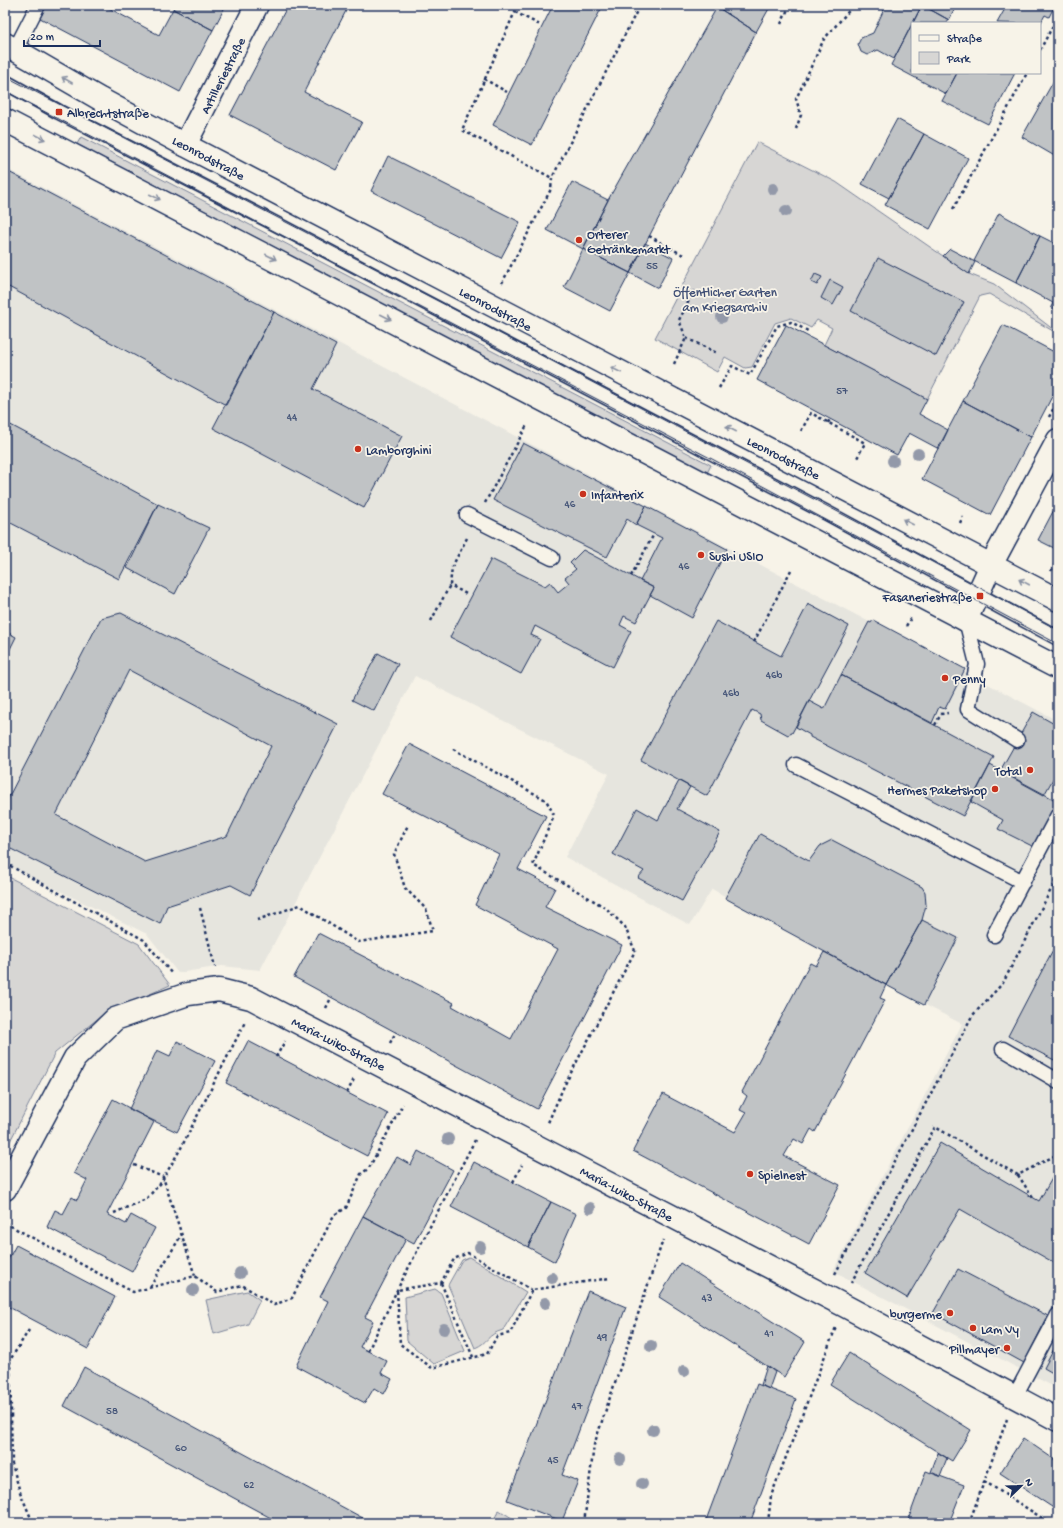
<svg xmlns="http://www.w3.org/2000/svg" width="1063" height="1528" viewBox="0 0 1063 1528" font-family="'Gochi Hand',sans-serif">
	<rect width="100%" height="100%" fill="#f7f3e8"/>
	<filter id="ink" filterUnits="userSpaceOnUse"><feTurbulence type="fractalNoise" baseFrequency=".025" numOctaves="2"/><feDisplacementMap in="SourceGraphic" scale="8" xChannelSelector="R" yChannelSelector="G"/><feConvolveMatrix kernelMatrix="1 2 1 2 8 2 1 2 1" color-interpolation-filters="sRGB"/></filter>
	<g filter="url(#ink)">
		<!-- built -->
		<path fill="#e6e5de" d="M5,168L1058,721V1389L833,1271L962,1024L824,952L712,889L690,925L565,857L609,774L415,676L260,970L222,966L178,973L147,934L5,864Z"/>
		<!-- green -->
		<path fill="#d7d6d4" stroke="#798299" d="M81,137L711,465L707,473L77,144Z
			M757,142L836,182L969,274L994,284L1054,330L1053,331L989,294L980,296L927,399L824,345L832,328L817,320L811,328L791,318L775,323L752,367L745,368L725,357L717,372L655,338Z
			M5,875L139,944L170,985L101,1016L55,1053L5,1151Z
			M469,1257L526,1292L503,1330C486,1335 489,1342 475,1348L448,1285L462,1260Z
			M435,1289L441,1293L465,1351L434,1364L407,1341L405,1297Z
			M247,1291L260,1300L248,1324L214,1334L206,1300Z
			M499,1510L520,1523H492Z"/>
		<!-- building -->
		<path fill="#c0c3c5" stroke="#1b2f5e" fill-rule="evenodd" d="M47,5H103L159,35L173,9L213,30L180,92L40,18Z
			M175,5H226L213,30L173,9Z
			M288,5H349L304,92L362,122L336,170L230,115Z
			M553,5H603L532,145L493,125Z
			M719,5H771L756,32L717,7Z
			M886,5H922L894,59L878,50L867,55L861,52L858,44L861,38L873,33Z
			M922,5L949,20L947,23H913Z
			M922,5H957L949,20Z
			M1002,5H1055L1049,17L1045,15L1040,24L997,23L1006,7Z
			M717,7L756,32L630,273L583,249L608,200Z
			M912,24V73H957L946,94L891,65Z
			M957,73H1015L988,124L942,101Z
			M1057,75H1058V158L1022,137Z
			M897,119L924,134L889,198L862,184Z
			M924,134L968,158L930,229L885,205Z
			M388,156L520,222L501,258L371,191Z
			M5,170L274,312L226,405L5,285Z
			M572,182L608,200L583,249L547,230Z
			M999,213L1040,236L1016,283L974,261Z
			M1040,236L1058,245V310L1051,307L1053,303L1016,283Z
			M645,243L673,258L658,288L630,273Z
			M583,249L630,273L610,311L564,287Z
			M950,249L975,262L969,274L943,256Z
			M878,258L964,302L936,356L851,311Z
			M815,274L822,277L817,285L811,282Z
			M830,280L843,287L833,305L821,298Z
			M274,312L336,345L313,389L402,436L364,508L213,428Z
			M786,325L927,399L919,414L948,430L939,449L909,433L897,455L757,380Z
			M1003,325L1058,354V385L1031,437L963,401Z
			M963,401L1031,437L990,515L922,479Z
			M5,422L158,504L119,579L5,520Z
			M523,443L646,506L636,525L627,519L607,557L493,500Z
			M1058,502V550L1038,540Z
			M158,504L209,528L175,594L127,568Z
			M646,506L727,549L692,618L650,595L654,588L640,581L662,538L636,525Z
			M583,550L654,588L636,622L624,616L620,625L631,631L613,667L535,626L531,635L540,639L521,674L450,637L491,559L545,586L550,582L558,592L569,583L565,578L576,569L570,563Z
			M808,604L849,626L792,733L788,735L761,720L760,714L752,710L707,796L641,760L716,621L781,656Z
			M121,613L338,724L250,895L231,885L167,906L160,924L5,846V804L101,618ZM129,670L271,746L227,836L145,862L56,815Z
			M873,620L965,669L945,709L939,707L932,723L841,675L869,622L871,623Z
			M5,631L16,637L5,659Z
			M378,653L398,664L374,711L352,700Z
			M841,675L994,757L963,816L810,737V735L796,727L809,701L824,709Z
			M1033,712L1058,726V770L1044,795L1000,771Z
			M409,744L546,816L518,869L555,888L545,907L622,945L537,1109L294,977L318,933L454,1003L452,1006L511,1039L558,949L475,905L499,854L382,794Z
			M990,765L1057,801L1034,847L998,829L1003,820L971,802Z
			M679,781L690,787L677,809L720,832L682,901L638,878L644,871L613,854L637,808L658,820Z
			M760,834L809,861L820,846L832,840L922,887L925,892L926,905L922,920L886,985L725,898Z
			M922,920L958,938L924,1005L886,985Z
			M1058,940V1062L1008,1036Z
			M824,952L886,985L880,998L885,1000L815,1132L811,1129L803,1144L794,1139L784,1156L840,1185L809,1244L633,1151L663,1094L735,1132L746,1113L740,1110L747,1096L742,1092L810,963L816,966Z
			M177,1041L215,1061L177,1132L129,1109L157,1050L170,1056Z
			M248,1041L388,1114L367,1156L226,1083Z
			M113,1099L154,1122L107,1214L126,1224L131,1215L155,1228L132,1272L47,1227L55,1210L63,1214L72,1197L77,1200L87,1180L74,1173Z
			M940,1143L1039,1201L1058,1168V1265L960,1209L907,1298L865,1273Z
			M418,1151L453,1170L414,1243L363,1216L397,1157L411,1165Z
			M474,1162L551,1202L528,1247L451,1207Z
			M551,1202L576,1214L555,1262L528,1247Z
			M363,1216L406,1239L365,1317L373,1321L360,1347L387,1361L381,1373L392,1379L384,1394L374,1388L365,1403L296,1366L328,1301L320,1297Z
			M16,1245L115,1297L88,1349L5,1305V1265Z
			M680,1263L805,1342L784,1377L659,1297Z
			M958,1269L1048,1316L1024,1363L933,1313Z
			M588,1291L626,1307L562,1475L578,1481L562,1521L507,1500Z
			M1058,1341V1376L1044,1368Z
			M849,1353L971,1430L952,1461L830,1384Z
			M767,1366L775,1372L769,1389L761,1385Z
			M84,1367L372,1523H280L64,1406Z
			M757,1384L796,1399L750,1523H705Z
			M1023,1438L1058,1462V1511L1000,1473Z
			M938,1453L947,1458L940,1476L931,1472Z
			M926,1471L964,1485L949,1523H907Z"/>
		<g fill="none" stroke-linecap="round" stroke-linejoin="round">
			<!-- lane casing -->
			<g stroke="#1b2f5e" stroke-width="17">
				<path id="lane" d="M15,50L38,5
					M5,82L59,112L272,222L827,513L1058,638
					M467,515L552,558
					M966,620L977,664L968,709L1017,740
					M796,765L1023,882
					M994,935L1058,815
					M1003,1049L1058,1081
					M1015,1396L1058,1315"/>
			</g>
			<!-- street casing -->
			<g stroke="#1b2f5e" stroke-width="25">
				<path id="street" d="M185,145L257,5
					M966,620L991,565L1058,440
					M5,1189L75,1058L115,1019L188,994L219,990L251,998L272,1009L845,1306L1058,1420"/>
			</g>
			<!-- secondary casing -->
			<g stroke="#1b2f5e" stroke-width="25">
				<path id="secondary" d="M5,44L100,99L185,145L1058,600
					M5,120L1058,668"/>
			</g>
			<!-- path -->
			<path stroke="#1b2f5e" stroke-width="2.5" stroke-dasharray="3 3" stroke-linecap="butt" d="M518,5L462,130L552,178
				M515,12L540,25
				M781,24L790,5
				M1040,50L1058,16
				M484,79L507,92
				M796,129L801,115L796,99L824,39L854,5
				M953,209L1027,73
				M649,236L685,256
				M502,283L551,189L552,178L640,5
				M686,338L717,353
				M674,364L686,338L679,320L695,289
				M719,388L732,366L750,375L777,326L791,322L808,331
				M1049,417L1058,400
				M828,423L830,419
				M801,431L811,413L865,443L856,460
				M485,503L527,425
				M960,523L963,516
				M467,538L452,567L450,585L468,595
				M1051,571L1055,564
				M631,576L654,534
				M431,621L450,585
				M906,626L911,618
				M754,642L791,570
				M935,725L941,714L948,713
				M453,749L546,800L554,815L533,865L606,908L625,927L635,951L564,1086L547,1125
				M5,863L144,940L172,974
				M200,908L215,967
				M257,920L300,905L358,942L433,931L426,909L405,888L394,854L408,825
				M326,1008L331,998
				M390,1043L396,1032
				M276,1057L285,1041
				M347,1093L354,1079
				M134,1165L163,1177L195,1276
				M1018,1175L1033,1198
				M513,1182L522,1165
				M114,1213L146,1199L160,1184L181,1148L245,1022
				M5,1223L133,1292L195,1276L217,1292L242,1285L274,1305L292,1298L334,1215L346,1208L361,1174L369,1168L403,1104
				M835,1274L972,1016L1003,983L1058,876
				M441,1283L473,1357
				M851,1283L935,1127L1018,1175L1058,1154
				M150,1287L182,1234
				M532,1290L468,1253L454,1259L441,1283L397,1290L400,1344L432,1368L487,1354L497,1336L510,1333L532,1290L610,1278
				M29,1330L10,1360L12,1464L20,1492L33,1523
				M368,1351L397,1290L475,1140
				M5,1369L9,1361
				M1055,1460L1058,1456
				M984,1481L1050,1523
				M950,1522L954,1523
				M584,1523L594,1445L663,1240
				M768,1523L771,1496L836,1327
				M969,1523L1007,1419"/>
			<!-- lane -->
			<use href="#lane" stroke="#f7f3e8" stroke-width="14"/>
			<!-- street -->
			<use href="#street" stroke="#f7f3e8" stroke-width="22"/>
			<!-- secondary -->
			<use href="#secondary" stroke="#f7f3e8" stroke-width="22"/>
			<!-- tram -->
			<path stroke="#1b2f5e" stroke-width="1" d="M5,76L459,312L897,543L1058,630
				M5,91L714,460L1058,644"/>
		</g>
		<!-- trees -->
		<g fill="#9399a9">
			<circle cx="773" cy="189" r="6"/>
			<circle cx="786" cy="211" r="6"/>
			<circle cx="722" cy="317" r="6"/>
			<circle cx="918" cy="454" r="6"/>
			<circle cx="893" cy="461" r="6"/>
			<circle cx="448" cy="1139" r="6"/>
			<circle cx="590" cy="1208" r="6"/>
			<circle cx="480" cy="1247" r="6"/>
			<circle cx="240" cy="1273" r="6"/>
			<circle cx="552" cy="1278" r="6"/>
			<circle cx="193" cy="1290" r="6"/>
			<circle cx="545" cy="1303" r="6"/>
			<circle cx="444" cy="1329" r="6"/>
			<circle cx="651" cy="1346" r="6"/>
			<circle cx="684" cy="1371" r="6"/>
			<circle cx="653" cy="1430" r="6"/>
			<circle cx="620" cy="1459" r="6"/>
			<circle cx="642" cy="1484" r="6"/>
		</g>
		<!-- one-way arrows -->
		<defs><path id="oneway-shaft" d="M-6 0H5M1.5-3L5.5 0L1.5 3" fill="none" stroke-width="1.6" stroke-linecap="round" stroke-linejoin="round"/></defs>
		<g stroke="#8991a3">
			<use href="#oneway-shaft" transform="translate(67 80) rotate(-150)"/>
			<use href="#oneway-shaft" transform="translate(40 137) rotate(27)"/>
			<use href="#oneway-shaft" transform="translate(155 197) rotate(27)"/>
			<use href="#oneway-shaft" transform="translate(271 257) rotate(27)"/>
			<use href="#oneway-shaft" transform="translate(386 317) rotate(27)"/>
			<use href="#oneway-shaft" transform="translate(616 370) rotate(-153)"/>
			<use href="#oneway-shaft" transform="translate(731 429) rotate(-153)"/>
			<use href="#oneway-shaft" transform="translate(908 522) rotate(-153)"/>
			<use href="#oneway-shaft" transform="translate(1024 582) rotate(-152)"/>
		</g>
	</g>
	<!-- markers -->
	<g fill="#c8321e" stroke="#f7f3e8" stroke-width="1.5">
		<rect x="55" y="108" width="8" height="8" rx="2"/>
		<circle cx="579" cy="240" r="4"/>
		<circle cx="358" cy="449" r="4"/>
		<circle cx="583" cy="494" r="4"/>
		<circle cx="701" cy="555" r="4"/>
		<rect x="976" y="592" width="8" height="8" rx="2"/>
		<circle cx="945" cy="678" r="4"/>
		<circle cx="1030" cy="770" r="4"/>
		<circle cx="995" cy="789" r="4"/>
		<circle cx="750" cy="1174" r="4"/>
		<circle cx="950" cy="1313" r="4"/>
		<circle cx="973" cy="1328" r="4"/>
		<circle cx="1007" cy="1348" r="4"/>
	</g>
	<g text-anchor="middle" stroke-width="3.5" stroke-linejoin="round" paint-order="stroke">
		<!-- number labels -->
		<g font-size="11" fill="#445478">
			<text x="652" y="269">55</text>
			<text x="842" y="394">57</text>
			<text x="292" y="420">44</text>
			<text x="570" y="507">46</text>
			<text x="684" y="569">46</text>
			<text x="774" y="678">46b</text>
			<text x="731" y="696">46b</text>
			<text x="707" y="1301">43</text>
			<text x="769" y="1336">41</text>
			<text x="602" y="1340">49</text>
			<text x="577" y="1409">47</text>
			<text x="112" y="1414">58</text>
			<text x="181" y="1451">60</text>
			<text x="553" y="1463">45</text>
			<text x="249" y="1488">62</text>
		</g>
		<!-- street labels -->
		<g font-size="13" fill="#1b2f5e" stroke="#f7f3e8">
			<text transform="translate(222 75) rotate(-63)" y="5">Artilleriestraße</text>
			<text transform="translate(209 157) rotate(28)" y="5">Leonrodstraße</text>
			<text transform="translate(496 308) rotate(28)" y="5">Leonrodstraße</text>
			<text transform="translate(784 457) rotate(27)" y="5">Leonrodstraße</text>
			<text transform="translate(339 1043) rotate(27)" y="5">Maria-Luiko-Straße</text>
			<text transform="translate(627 1193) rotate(28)" y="5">Maria-Luiko-Straße</text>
		</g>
		<!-- poi labels -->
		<g font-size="13" fill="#1b2f5e" stroke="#f7f3e8" text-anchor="start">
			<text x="67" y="117">Albrechtstraße</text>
			<text x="587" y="238">Orterer<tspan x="587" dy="15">Getränkemarkt</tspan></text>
			<text x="366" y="454">Lamborghini</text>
			<text x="591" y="499">Infanterix</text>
			<text x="709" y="560">Sushi USIO</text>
			<text x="972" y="601" text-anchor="end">Fasaneriestraße</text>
			<text x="953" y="683">Penny</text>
			<text x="1022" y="775" text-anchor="end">Total</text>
			<text x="987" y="794" text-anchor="end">Hermes Paketshop</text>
			<text x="758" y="1179">Spielnest</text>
			<text x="942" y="1318" text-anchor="end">burgerme</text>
			<text x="981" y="1333">Lam Vy</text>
			<text x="999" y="1353" text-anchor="end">Pillmayer</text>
		</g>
		<!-- park labels -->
		<g font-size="13" fill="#415076" stroke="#f7f3e8">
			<text x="725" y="296">Öffentlicher Garten<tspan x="725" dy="15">am Kriegsarchiv</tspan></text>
		</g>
	</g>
	<!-- margin -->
	<rect width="1063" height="1528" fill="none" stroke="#f7f3e8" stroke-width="20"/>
	<rect x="10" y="10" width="1043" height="1508" fill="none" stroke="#1b2f5e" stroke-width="1.5" filter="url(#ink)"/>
	<!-- legend -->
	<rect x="911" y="22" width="130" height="52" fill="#f7f3e8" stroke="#9fa5b1"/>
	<rect x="919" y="35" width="20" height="6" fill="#f7f3e8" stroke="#9fa5b1"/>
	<text x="947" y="42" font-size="12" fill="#1b2f5e">Straße</text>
	<rect x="919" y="52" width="20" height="12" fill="#d7d6d4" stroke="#9fa5b1"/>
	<text x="947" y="62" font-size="12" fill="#1b2f5e">Park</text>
	<!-- north arrow -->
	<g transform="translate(1021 1486) rotate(67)" stroke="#f7f3e8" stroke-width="3" paint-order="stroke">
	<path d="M0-3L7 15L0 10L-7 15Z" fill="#1b2f5e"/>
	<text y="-6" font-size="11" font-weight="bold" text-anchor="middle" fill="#1b2f5e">N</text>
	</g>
	<!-- scale -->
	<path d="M24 40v6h76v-6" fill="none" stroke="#1b2f5e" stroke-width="2"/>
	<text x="30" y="40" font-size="12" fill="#1b2f5e" stroke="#f7f3e8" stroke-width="3" paint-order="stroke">20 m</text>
</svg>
